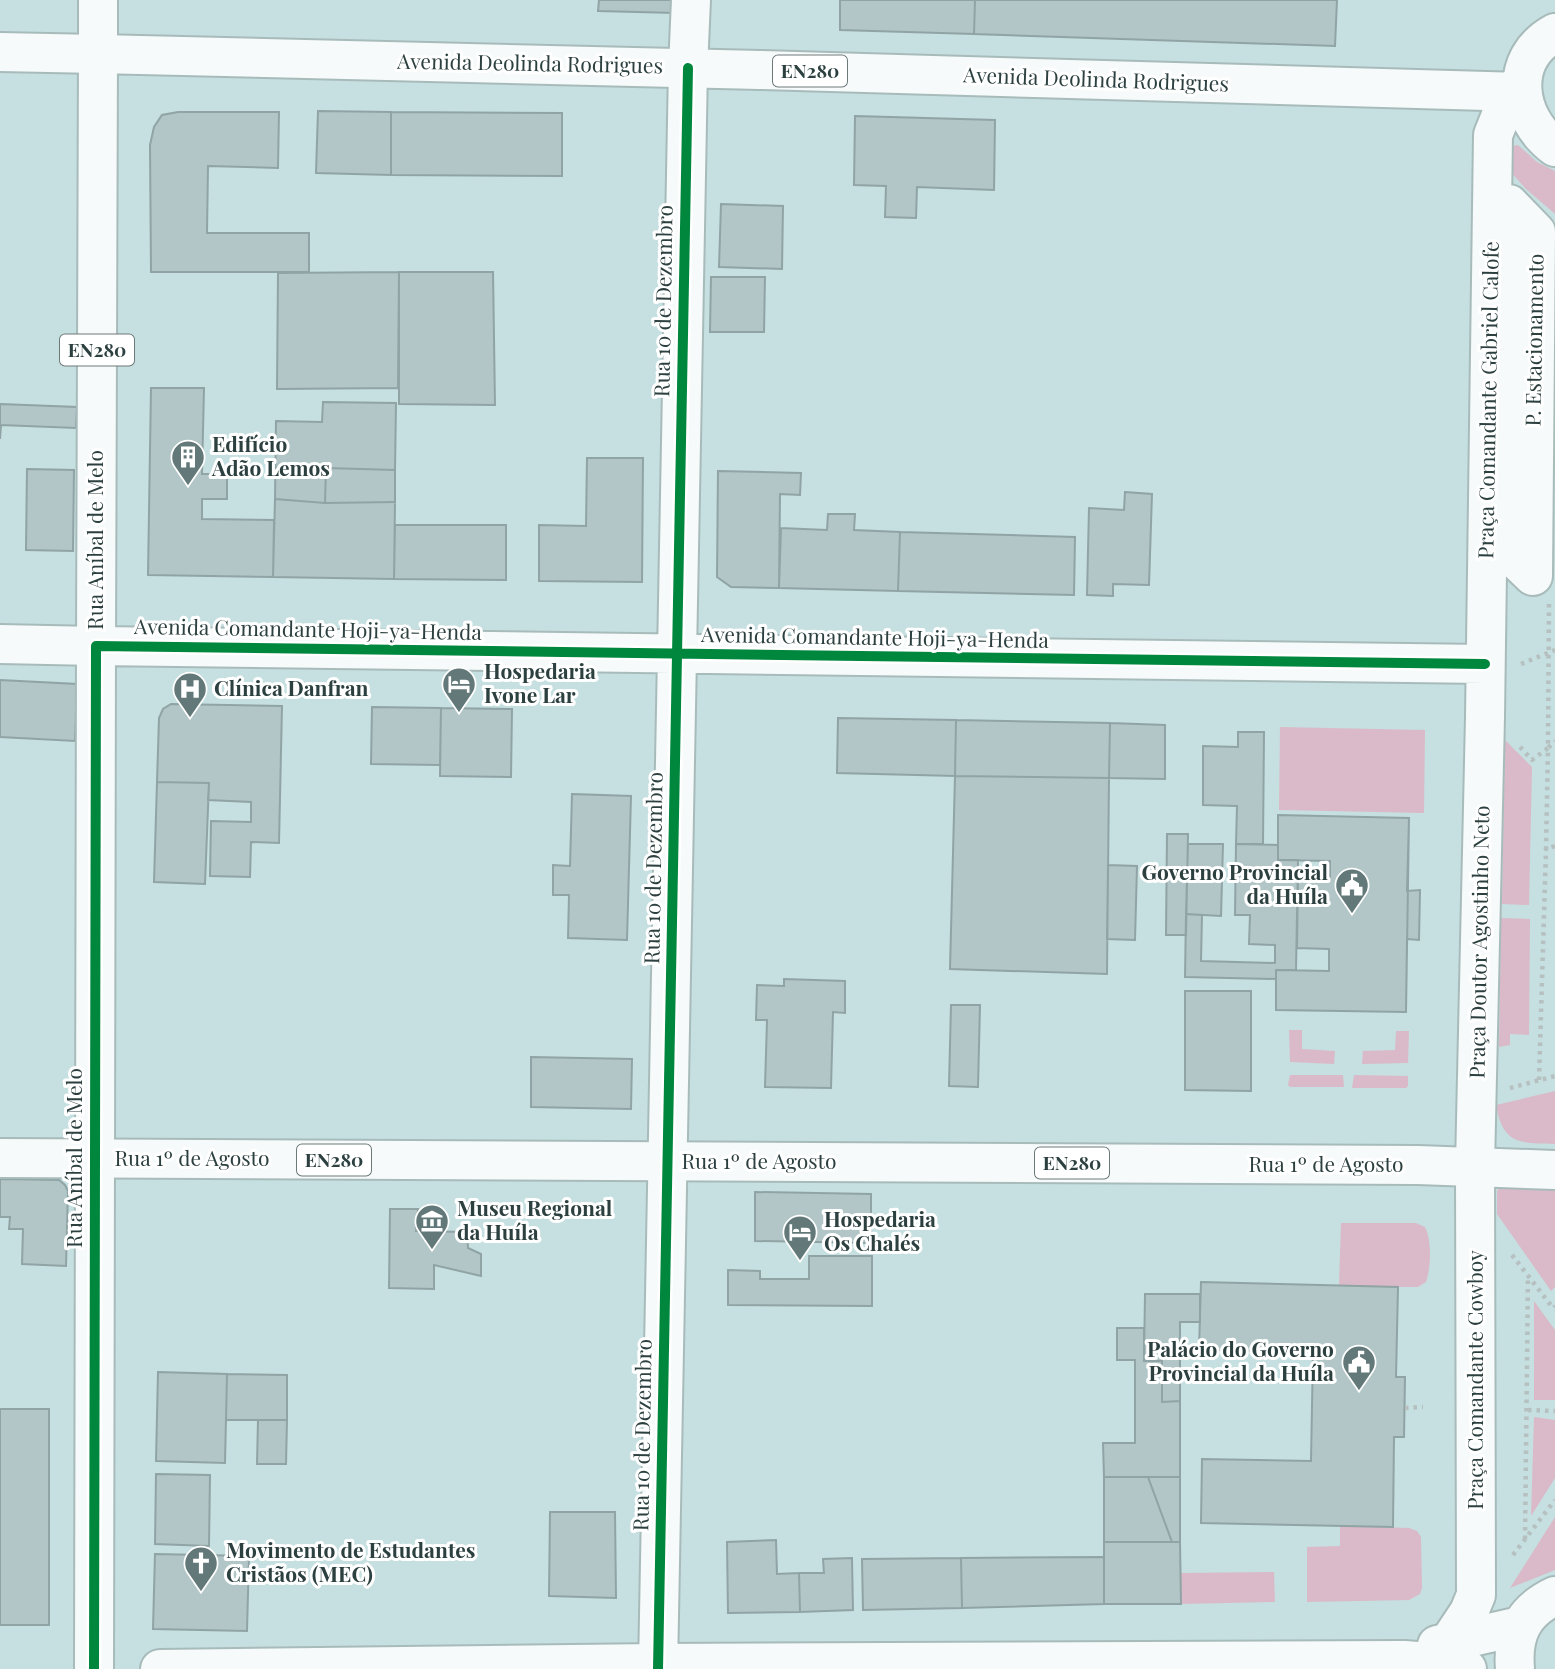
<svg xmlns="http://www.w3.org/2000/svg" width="1555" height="1669" viewBox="0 0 1555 1669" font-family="'Playfair Display',serif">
	<rect width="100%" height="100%" fill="#c6dfe0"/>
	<!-- green -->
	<path fill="#dabac8" d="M1518,145L1537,162L1555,171V214L1526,189L1509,170V153L1512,146Z
		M1280,727L1425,730L1424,813L1279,810Z
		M1505,740L1532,767L1529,905L1502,904Z
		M1501,918L1530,919L1529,1035L1510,1034V1045L1499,1047Z
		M1289,1030H1302V1049L1335,1051L1334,1064L1290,1062Z
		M1396,1031H1409L1408,1063L1362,1064L1363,1051L1395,1050Z
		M1290,1075H1343L1344,1087H1290L1288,1085Z
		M1354,1075L1408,1076V1086L1406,1088H1352Z
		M1555,1091V1144C1520,1143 1503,1145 1496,1105Z
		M1501,1186L1555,1187V1287L1551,1291L1497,1214V1191Z
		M1341,1223H1416L1425,1227C1432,1241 1431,1267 1426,1282L1418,1287H1408L1339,1286Z
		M1534,1301L1555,1330V1400H1534Z
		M1534,1417L1555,1420V1478L1531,1516Z
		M1555,1517V1570L1510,1588Z
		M1340,1526L1409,1528L1417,1531L1421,1537L1422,1588L1420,1594L1409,1600L1307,1602V1547L1340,1546Z
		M1274,1572L1275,1602L1181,1604V1573Z"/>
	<!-- building -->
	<path fill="#b2c6c7" stroke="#90a4a5" stroke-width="2" d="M599,0H676V13L598,11Z
		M840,0H975L974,34L840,30Z
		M975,0H1337L1335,46L974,34Z
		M318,111L391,112V175L316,173Z
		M178,112H279L278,168L208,166L207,233H309V272H151L150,145L154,127L162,115Z
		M391,112L562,113V176L391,175Z
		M855,116L995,120L994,190L917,187L916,218L885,217L886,186L854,185Z
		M721,204L783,206L782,269L719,267Z
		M399,272H493L495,405L399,404Z
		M399,272L398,388L277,389L278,273Z
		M711,277H765L764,332H710Z
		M151,388H204L202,474H227V499H202V519L274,520L273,577L148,575Z
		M323,402L396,403L395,470L326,468L325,503L275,499L276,421L322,422Z
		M0,404L77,407L76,428L1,425L0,439Z
		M587,458H643L642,582L539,581V525L586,526Z
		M326,468L395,470V502L325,503Z
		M27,469L74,470L73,551L26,550Z
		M718,471L801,473L800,495L780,494L779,588L731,587L717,577Z
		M1125,492L1152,494L1149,585L1113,584V596L1087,595L1089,508L1124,510Z
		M275,499L325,503L395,502L394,579L273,577Z
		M828,514H855L854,530L900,532L898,591L779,588L781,528L827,530Z
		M395,525H506V580L394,579Z
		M900,532L1075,537L1074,595L898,591Z
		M0,680L77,684L75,741L0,737Z
		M171,704L282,706L279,843L251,842L250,877L210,876L211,821L251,822V802L208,800L209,783L157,782L159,718L163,709Z
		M372,707L441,708L440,765L371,764Z
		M441,708L512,709L511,777L440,776Z
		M838,718L956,720L955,776L837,773Z
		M956,720L1110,723L1109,778L955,776Z
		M1110,723L1165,725V779L1109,778Z
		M1238,732H1264L1263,844H1236L1237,806L1203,805V746L1238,747Z
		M955,776L1109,778L1107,974L950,969Z
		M157,782L209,783L205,884L154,882Z
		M572,794L631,796L627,940L568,938L569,895H553V865L570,866Z
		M1278,815L1409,818L1407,891L1420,890L1419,940L1407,939L1406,1012L1276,1010V970L1329,971V949L1297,948L1298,879L1330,880V861L1278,860Z
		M1278,815L1409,818L1406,1012L1276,1010V970L1329,971V949L1297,948L1298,879L1330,880V861L1278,860Z
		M1167,834H1188L1186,935H1166Z
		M1188,844H1223L1221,916L1186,914Z
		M1236,844L1278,845V860H1298L1296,970H1276V979L1185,977L1186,914L1202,915L1201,961L1275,963V945L1249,944L1250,915H1235Z
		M1108,865L1137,866L1135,940L1107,939Z
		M784,979L845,981V1013L833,1012L831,1088L765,1087L767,1020H756L757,985L784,986Z
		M1185,991H1251V1091L1185,1090Z
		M951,1005H980L978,1087L949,1086Z
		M531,1057L632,1059L631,1109L531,1107Z
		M0,1179L59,1180L65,1185L68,1191L66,1266L22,1264L23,1229H9L10,1217H0Z
		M755,1192L871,1194V1243L755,1241Z
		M390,1209H418L416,1231L467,1232L468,1248L481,1254V1276L434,1265V1289L389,1288Z
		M809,1256H872V1306L728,1305V1270L760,1271V1279H809Z
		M1201,1282L1398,1287L1396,1377H1405L1404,1437H1394L1393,1527L1201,1523L1202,1459L1311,1461L1313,1352L1199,1350Z
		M1145,1294H1200V1322H1180V1401L1162,1402V1361H1144Z
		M1117,1328H1144V1361H1162V1402L1180,1401V1477H1104L1103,1443H1135V1360H1117Z
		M158,1372L227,1374L225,1463L156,1461Z
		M227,1374L287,1375V1420H226Z
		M0,1409H49V1625H0Z
		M258,1420H287L286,1464H257Z
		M156,1474L210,1475L209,1546L155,1544Z
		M1104,1477H1148L1172,1542H1104Z
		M1148,1477H1180V1542H1172Z
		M550,1512H615L616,1598L549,1596Z
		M776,1540L777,1574L799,1573L800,1612L728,1613L727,1542Z
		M1104,1542H1180L1181,1604H1104Z
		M155,1554L249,1556L247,1631L153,1629Z
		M1104,1557V1604L962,1608L961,1558Z
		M852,1558L853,1610L800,1612L799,1573H824L823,1559Z
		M961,1558L962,1608L863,1610L862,1559Z"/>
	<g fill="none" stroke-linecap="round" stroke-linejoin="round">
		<!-- minor casing -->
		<g stroke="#a8bbbb" stroke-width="42">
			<path id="minor" d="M0,52L98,54V0
				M1509,204L1536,232L1533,576L1507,551Z
				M1449,1642L1469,1612L1476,1595L1475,1166L1485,717L1493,135L1501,115L1521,92
				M1437,1645L1520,1626
				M94,1669L96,646L1485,664
				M160,1669L658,1663L1404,1660L1454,1664L1467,1669
				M658,1669L688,68L691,0
				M1515,1669C1512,1634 1523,1611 1555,1596"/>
		</g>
		<!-- major casing -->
		<g stroke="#a8bbbb" stroke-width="42">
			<path id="major" d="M1555,33C1507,59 1516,118 1555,147
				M0,644L96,646L98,54L760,70L1521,92
				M0,1158L1418,1165L1555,1170"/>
		</g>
		<!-- path -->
		<path stroke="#b6c0c0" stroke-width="4.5" stroke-dasharray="3.5 5" stroke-linecap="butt" d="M1549,604L1548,748L1555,741
			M1521,664L1555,650
			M1520,747L1532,760L1548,748L1546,849L1555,846
			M1539,1080L1546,849
			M1510,1088L1555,1076
			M1512,1255L1553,1308L1555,1306
			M1405,1408L1423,1407
			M1528,1410L1555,1411
			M1525,1539L1528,1276
			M1513,1555L1555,1500"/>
		<!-- minor -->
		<use href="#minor" stroke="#f6fafa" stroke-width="38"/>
		<!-- major -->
		<use href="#major" stroke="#f6fafa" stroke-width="38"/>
		<!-- cycleway casing -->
		<g stroke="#fff" stroke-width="15">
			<path id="cycleway" d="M94,1669L96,646L1485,664
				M658,1669L688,68"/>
		</g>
		<!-- cycleway -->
		<use href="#cycleway" stroke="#00873e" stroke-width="10"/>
	</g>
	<!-- icons -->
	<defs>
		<g id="building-pin" transform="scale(1.75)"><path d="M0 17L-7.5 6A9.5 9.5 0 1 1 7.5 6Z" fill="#637878" stroke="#fff"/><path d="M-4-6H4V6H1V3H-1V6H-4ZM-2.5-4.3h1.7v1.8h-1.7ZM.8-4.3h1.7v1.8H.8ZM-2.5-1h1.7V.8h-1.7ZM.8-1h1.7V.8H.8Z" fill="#fff"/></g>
		<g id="hotel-pin" transform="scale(1.75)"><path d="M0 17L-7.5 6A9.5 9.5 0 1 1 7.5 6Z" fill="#637878" stroke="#fff"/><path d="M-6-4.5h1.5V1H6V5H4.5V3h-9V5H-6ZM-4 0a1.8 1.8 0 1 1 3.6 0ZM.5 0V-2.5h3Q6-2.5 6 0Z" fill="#fff"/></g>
		<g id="hospital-pin" transform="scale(1.75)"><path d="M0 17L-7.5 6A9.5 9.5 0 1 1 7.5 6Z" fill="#637878" stroke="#fff"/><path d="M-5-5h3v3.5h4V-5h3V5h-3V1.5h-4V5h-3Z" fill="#fff"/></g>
		<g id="civic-pin" transform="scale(1.75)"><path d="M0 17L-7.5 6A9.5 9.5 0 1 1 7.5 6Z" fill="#637878" stroke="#fff"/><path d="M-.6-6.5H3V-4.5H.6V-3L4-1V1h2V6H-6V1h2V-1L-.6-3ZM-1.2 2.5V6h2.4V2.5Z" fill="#fff"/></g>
		<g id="museum-pin" transform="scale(1.75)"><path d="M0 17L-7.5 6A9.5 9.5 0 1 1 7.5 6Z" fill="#637878" stroke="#fff"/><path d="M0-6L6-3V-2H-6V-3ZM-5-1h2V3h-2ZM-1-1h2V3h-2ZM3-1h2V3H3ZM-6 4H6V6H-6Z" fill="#fff"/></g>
		<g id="church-pin" transform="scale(1.75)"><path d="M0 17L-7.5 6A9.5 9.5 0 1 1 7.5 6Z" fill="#637878" stroke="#fff"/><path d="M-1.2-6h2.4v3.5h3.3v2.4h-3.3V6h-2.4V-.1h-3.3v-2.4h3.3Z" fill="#fff"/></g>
	</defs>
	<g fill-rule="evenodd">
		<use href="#building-pin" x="188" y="457"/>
		<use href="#hotel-pin" x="459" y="684"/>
		<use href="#hospital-pin" x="190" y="689"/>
		<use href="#civic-pin" x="1352" y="885"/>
		<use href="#museum-pin" x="432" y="1221"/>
		<use href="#hotel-pin" x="800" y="1232"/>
		<use href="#civic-pin" x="1359" y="1362"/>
		<use href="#church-pin" x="201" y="1563"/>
	</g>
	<g text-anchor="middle" stroke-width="6" stroke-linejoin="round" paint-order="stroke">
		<!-- shield labels -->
		<g fill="#fff" stroke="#6c7979" stroke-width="2">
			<rect x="773" y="55.5" width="74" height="31" rx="5"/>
			<rect x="60" y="334.5" width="74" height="31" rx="5"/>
			<rect x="297" y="1144.5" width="74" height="31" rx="5"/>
			<rect x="1035" y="1147.5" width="74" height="31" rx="5"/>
		</g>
		<g font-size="19" font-weight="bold" fill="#2d4040">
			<text x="810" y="78">EN280</text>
			<text x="97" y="357">EN280</text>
			<text x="334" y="1167">EN280</text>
			<text x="1072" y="1170">EN280</text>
		</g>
		<!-- street labels -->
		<g font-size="21" fill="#2d4040" stroke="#fff">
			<text transform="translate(530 64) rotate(1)" y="7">Avenida Deolinda Rodrigues</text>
			<text transform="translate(1096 80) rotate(2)" y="7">Avenida Deolinda Rodrigues</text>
			<text transform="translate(664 301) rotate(-89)" y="7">Rua 10 de Dezembro</text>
			<text transform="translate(1535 340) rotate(-89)" y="7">P. Estacionamento</text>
			<text transform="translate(1489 400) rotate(-89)" y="7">Praça Comandante Gabriel Calofe</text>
			<text transform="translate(96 540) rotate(-90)" y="7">Rua Aníbal de Melo</text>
			<text transform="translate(308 630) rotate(1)" y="7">Avenida Comandante Hoji-ya-Henda</text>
			<text transform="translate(875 638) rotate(1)" y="7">Avenida Comandante Hoji-ya-Henda</text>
			<text transform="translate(654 868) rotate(-89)" y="7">Rua 10 de Dezembro</text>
			<text transform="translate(1480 942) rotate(-89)" y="7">Praça Doutor Agostinho Neto</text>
			<text transform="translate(75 1158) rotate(-90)" y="7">Rua Aníbal de Melo</text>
			<text x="192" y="1166">Rua 1º de Agosto</text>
			<text x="759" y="1169">Rua 1º de Agosto</text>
			<text x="1326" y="1172">Rua 1º de Agosto</text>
			<text transform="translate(1476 1380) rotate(-90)" y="7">Praça Comandante Cowboy</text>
			<text transform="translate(643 1435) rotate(-89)" y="7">Rua 10 de Dezembro</text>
		</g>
		<!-- poi labels -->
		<g font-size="21" font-weight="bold" fill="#2d4040" stroke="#fff" text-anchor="start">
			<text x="212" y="452">Edifício<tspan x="212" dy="24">Adão Lemos</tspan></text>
			<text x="484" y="679">Hospedaria<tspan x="484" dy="24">Ivone Lar</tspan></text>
			<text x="214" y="696">Clínica Danfran</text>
			<text x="1328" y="880" text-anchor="end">Governo Provincial<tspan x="1328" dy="24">da Huíla</tspan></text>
			<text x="457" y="1216">Museu Regional<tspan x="457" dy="24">da Huíla</tspan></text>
			<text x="824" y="1227">Hospedaria<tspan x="824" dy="24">Os Chalés</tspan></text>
			<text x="1334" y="1357" text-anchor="end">Palácio do Governo<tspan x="1334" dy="24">Provincial da Huíla</tspan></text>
			<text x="226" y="1558">Movimento de Estudantes<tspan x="226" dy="24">Cristãos (MEC)</tspan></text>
		</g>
	</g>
</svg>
